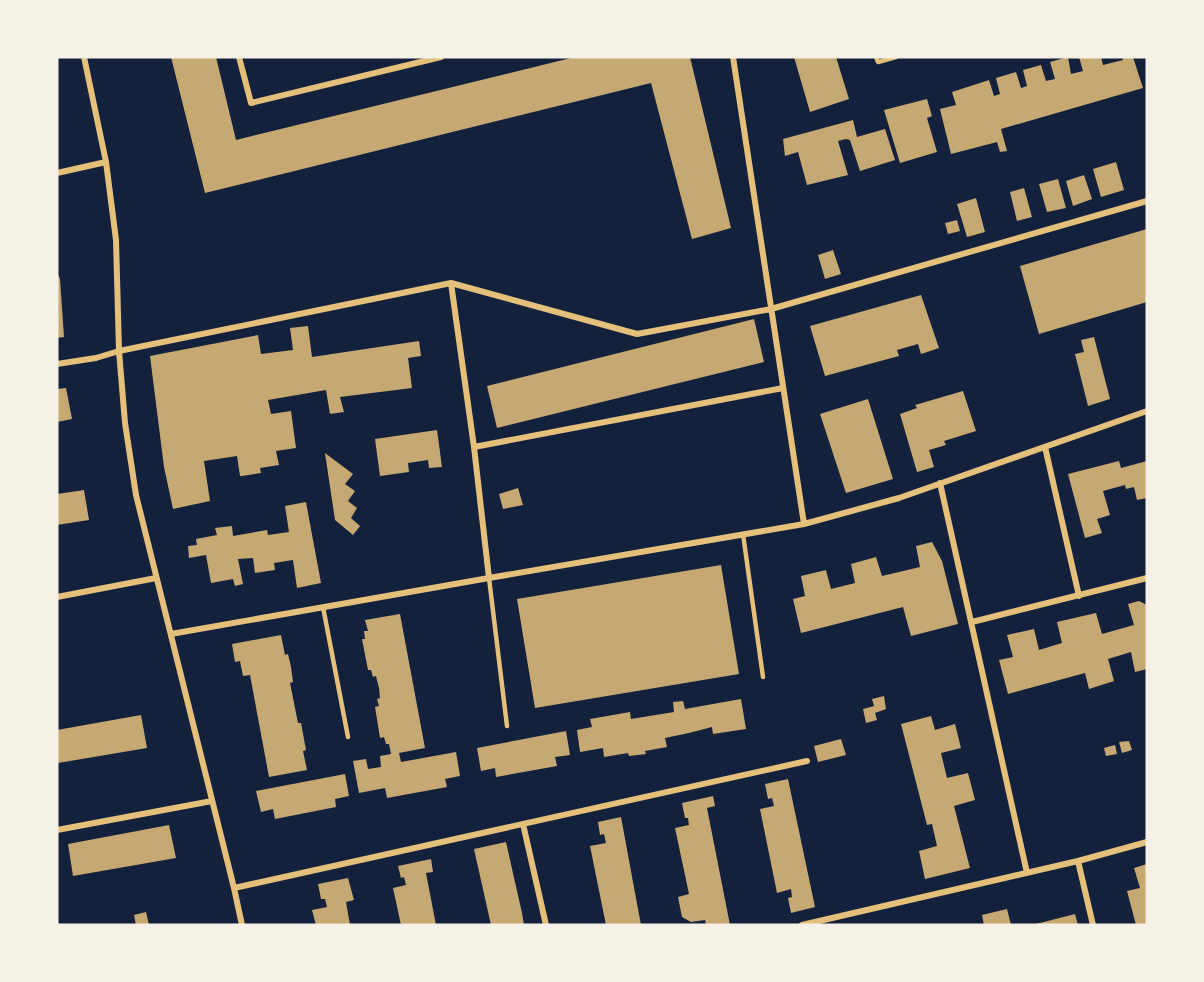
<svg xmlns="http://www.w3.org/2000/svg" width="1204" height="982" viewBox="0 0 1204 982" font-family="Helvetica,sans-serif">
	<rect width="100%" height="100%" fill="#14213d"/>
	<!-- building -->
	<path fill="#c6a872" d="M171,57H216L236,140L575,57H690L731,228L692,239L651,83L205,193Z
		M794,57H836L849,99L810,112Z
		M1068,57L1071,74L1083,71L1079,57H1101L1103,65L1123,60L1122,57H1133L1143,88L1001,129L1007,151L1000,152L997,142L951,154L940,109L956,105L952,92L989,80L994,96L1000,94L996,78L1016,72L1021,88L1027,86L1023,70L1041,65L1046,81L1055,79L1050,62Z
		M927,99L932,116L927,118L937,152L900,163L884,110Z
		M853,120L857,137L885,129L895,160L860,171L850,140L846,139L838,141L848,175L807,185L798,152L785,156L783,139Z
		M1116,162L1124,190L1101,197L1093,169Z
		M1084,175L1092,199L1073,206L1066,181Z
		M1058,179L1066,208L1047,212L1039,184Z
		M1024,188L1032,217L1017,221L1010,192Z
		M976,198L985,232L967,237L957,204Z
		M957,220L960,231L948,234L945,223Z
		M1147,229V302L1039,334L1020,266Z
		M833,250L841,274L825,279L818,255Z
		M57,272L60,279L64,337L57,338Z
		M921,295L939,348L921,354L918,344L897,350L899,356L825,376L810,326Z
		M754,319L764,362L497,428L487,386Z
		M308,326L312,357L419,341L421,356L408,358L412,388L340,397L344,412L330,414L326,390L268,400L271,414L291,411L296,448L276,451L279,465L260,468L261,473L242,476H240L237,456L204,461L210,501L173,509L164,467L150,356L258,335L261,354L293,350L290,328Z
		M1094,337L1110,399L1088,406L1075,354L1084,352L1081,340Z
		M66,388L72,419L57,422V389Z
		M963,391L976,431L944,441L946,445L929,450L934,467L917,472L900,414L917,408L915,405Z
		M868,399L893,479L846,493L820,414Z
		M437,430L442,467L429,468L428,460L408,463L409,472L380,476L375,439Z
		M325,453L353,474L345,484L355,491L348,501L357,508L351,518L360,526L353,535L335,520Z
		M1119,461L1121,468L1147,461V498L1137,500L1134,487L1126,489L1125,485L1103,491L1110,515L1097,519L1102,533L1085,538L1068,474Z
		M518,488L523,505L503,509L499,494Z
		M84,490L89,520L57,525V494Z
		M306,502L321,583L297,588L293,560L274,563L275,570L255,573L253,558L238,559L243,584L235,586L233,579L211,583L206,555L189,558L188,546L197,545L196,539L217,535L215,528L232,526L233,536L267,530L268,535L289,532L285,506Z
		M932,542L942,561L958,624L911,636L903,607L801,633L793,599L805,596L801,576L826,570L831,589L855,583L851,564L876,557L882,576L920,567L916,546Z
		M721,565L739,674L535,708L517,599Z
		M1139,601L1147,605V669L1135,672L1131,652L1108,659L1114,681L1089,689L1085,673L1008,694L999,660L1013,657L1007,635L1034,629L1039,650L1062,643L1057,622L1096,613L1102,634L1134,625L1128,604Z
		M400,614L425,748L399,753L401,762L456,752L460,776L445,779L447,787L387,798L385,788L359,793L353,761L366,759L368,769L381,767L380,756L391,754L389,744H386L384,737L380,738L375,707L379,706L377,699L380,698L379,688L376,676L373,677L371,670H368L362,639H365L364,631H368L365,620Z
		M281,635L285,655L288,654L291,667L293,682L290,683L298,723H301L306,750L303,751L307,770L269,777L250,675L243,676L240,661L235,662L232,644Z
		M884,696L886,709L875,713L877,720L866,723L863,709L874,706L872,699Z
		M741,699L746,729L713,734L712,727L689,733L665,738L667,747L645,751L646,754L629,756L628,753L604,757L603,748L580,752L577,730L592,727L590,719L630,712L631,719L674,712L673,702L683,701L685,709Z
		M141,715L147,748L58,763L57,730Z
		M931,716L935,730L955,724L961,748L941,753L947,778L968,773L975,800L954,806L970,868L925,879L919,851L937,846L932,824L927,825L901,724Z
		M566,731L570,755L555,757L557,766L496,777L495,768L481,771L477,748Z
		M841,739L846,755L818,762L814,746Z
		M1129,741L1132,750L1122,753L1119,742Z
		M1115,745L1117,754L1106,756L1104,748Z
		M345,774L349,796L335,799L336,807L275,819L273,809L261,812L256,791Z
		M788,779L815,907L791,913L788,898L792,897L791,889L777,893L760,809L774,806L772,798L768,799L765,784Z
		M713,796L715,806L707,808L730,925H706L705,920L691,922L682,917L678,897L689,894L675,828L689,825L688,818H685L682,803Z
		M621,817L633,882L641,925H606L590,846L606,843L604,834L600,835L598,822Z
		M169,825L176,858L73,876L68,844Z
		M506,842L522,913L524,925H491L474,849Z
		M431,859L433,872L426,873L436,925H401L393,888L406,885L404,877L401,878L398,866Z
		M1147,864V925H1136L1127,891L1140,888L1134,868Z
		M348,878L354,900L346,902L350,925H316L312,910L327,907L325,899H321L318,884Z
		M1007,909L1011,925H984L982,915Z
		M146,912L149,925H136L134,915Z
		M1075,914L1078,925H1036V924Z"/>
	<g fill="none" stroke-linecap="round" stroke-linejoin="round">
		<!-- service -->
		<path stroke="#e5c07b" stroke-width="4.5" d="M876,57L878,62L896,57
			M743,534L763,677
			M489,578L507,726
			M323,607L348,737"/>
		<!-- minor -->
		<path stroke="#e5c07b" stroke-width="6" d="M84,57L106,162L116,240L119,351L125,423L136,495L234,888L242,925
			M239,57L251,103L441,57
			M733,57L804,524
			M57,173L106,162
			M451,283L474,447L489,578
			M57,364L96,358L119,351L451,283L637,334L771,309L1147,201
			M474,447L783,388
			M1045,447L1079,596
			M940,483L1027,873
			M57,597L156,578
			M972,622L1147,578
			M171,634L489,578L804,524L899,498L1147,411
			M523,824L546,925
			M57,830L212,801
			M1078,861L1093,925
			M234,888L807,761
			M802,925L1078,861L1147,842"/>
	</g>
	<!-- border -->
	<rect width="1204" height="982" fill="none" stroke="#f6f1e7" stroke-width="117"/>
</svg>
